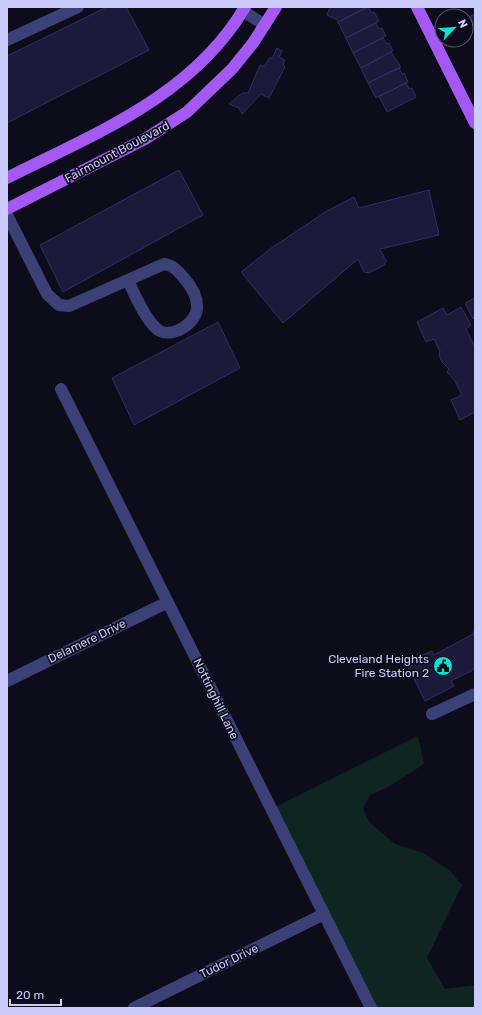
<svg xmlns="http://www.w3.org/2000/svg" width="482" height="1015" viewBox="0 0 482 1015" font-family="Rubik,sans-serif">
	<rect width="100%" height="100%" fill="#0d0c1b"/>
	<!-- green -->
	<path fill="#102421" d="M418,736L424,764L390,786L370,795L363,808L369,822L395,844L423,853L449,870L462,885L427,958L445,989L475,985V1008H377L275,807Z"/>
	<!-- building -->
	<path fill="#1c1a3a" stroke="#312e64" d="M107,7H126L149,50L7,123V56Z
		M330,7H368L338,22V20L327,15Z
		M368,7L372,13L374,12L379,21L346,38L338,22Z
		M475,14V27L470,16Z
		M376,23L379,29L382,28L386,36L353,53L346,38Z
		M383,38L387,44L389,43L393,51L361,68L353,53Z
		M277,48L282,51L279,57L285,60L283,65L285,67L269,98L261,94L242,114L239,108L229,104L242,93H248L260,65L264,67L270,57L272,59Z
		M391,52L401,67L368,83L361,68Z
		M399,68L402,74L404,73L408,82L376,98L368,83Z
		M406,83L409,89L412,88L416,97L387,112L379,96Z
		M179,170L203,215L63,292L40,245Z
		M429,190L439,235L380,249L386,261L384,265L369,273L364,272L358,259L283,323L241,272L270,249L327,211L354,197L359,208Z
		M475,298V318L473,319L465,303Z
		M461,307L471,325L466,329L475,347V412L460,420L451,400L462,395L455,381L447,372L449,369L442,362L439,355L440,351L434,339L426,342L417,322L443,308L447,315Z
		M218,322L240,368L134,425L112,378Z
		M475,629V665L473,670L451,681L454,686L425,701L408,667L423,660L421,656L432,651L434,655L473,634Z"/>
	<g fill="none" stroke-linecap="round" stroke-linejoin="round">
		<!-- minor -->
		<path stroke="#3b4176" stroke-width="12" d="M243,11L265,25
			M7,40L78,7
			M7,215L47,294L59,305L69,306L164,264C173,265 178,271 184,278C191,286 198,296 197,308C197,322 174,338 160,331C148,325 133,292 128,280
			M61,389L371,1008
			M7,681L168,602
			M432,714L475,694
			M134,1008L324,914"/>
		<!-- major -->
		<path stroke="#a45af2" stroke-width="12" d="M417,7L475,123
			M7,178C94,134 193,96 245,7
			M7,209L145,139L187,112L232,69L253,43L276,7"/>
	</g>
	<!-- icons -->
	<defs>
		<g id="civic-disc" transform="scale(1)"><circle r="9.5" fill="#12dfd8" stroke="#0d0c1b"/><path d="M-.6-6.5H3V-4.5H.6V-3L4-1V1h2V6H-6V1h2V-1L-.6-3ZM-1.2 2.5V6h2.4V2.5Z" fill="#111"/></g>
	</defs>
	<g fill-rule="evenodd">
		<use href="#civic-disc" x="443" y="666"/>
	</g>
	<g text-anchor="middle" stroke-width="3.5" stroke-linejoin="round" paint-order="stroke">
		<!-- street labels -->
		<g font-size="12" fill="#cacbfb" stroke="#0d0c1b">
			<text transform="translate(117 152) rotate(-28)" y="4">Fairmount Boulevard</text>
			<text transform="translate(87 641) rotate(-26)" y="4">Delamere Drive</text>
			<text transform="translate(216 699) rotate(64)" y="4">Nottinghill Lane</text>
			<text transform="translate(229 961) rotate(-26)" y="4">Tudor Drive</text>
		</g>
		<!-- poi labels -->
		<g font-size="12" fill="#cacbfb" stroke="#0d0c1b" text-anchor="end">
			<text x="429" y="663">Cleveland Heights<tspan x="429" dy="14">Fire Station 2</tspan></text>
		</g>
	</g>
	<!-- border -->
	<rect width="482" height="1015" fill="none" stroke="#cacbfb" stroke-width="16"/>
	<!-- north arrow -->
	<g transform="translate(454 28) rotate(64)"><circle r="19" fill="#0d0c1b" stroke="#595875"/>
	<path d="M0-3L7 15L0 10L-7 15Z" fill="#12dfd8"/>
	<text y="-6" font-size="11" font-weight="bold" text-anchor="middle" fill="#cacbfb">N</text>
	</g>
	<!-- scale -->
	<path d="M10 999v6h51v-6" fill="none" stroke="#cacbfb" stroke-width="2"/>
	<text x="16" y="999" font-size="12" fill="#cacbfb" stroke="#0d0c1b" stroke-width="3" paint-order="stroke">20 m</text>
</svg>
